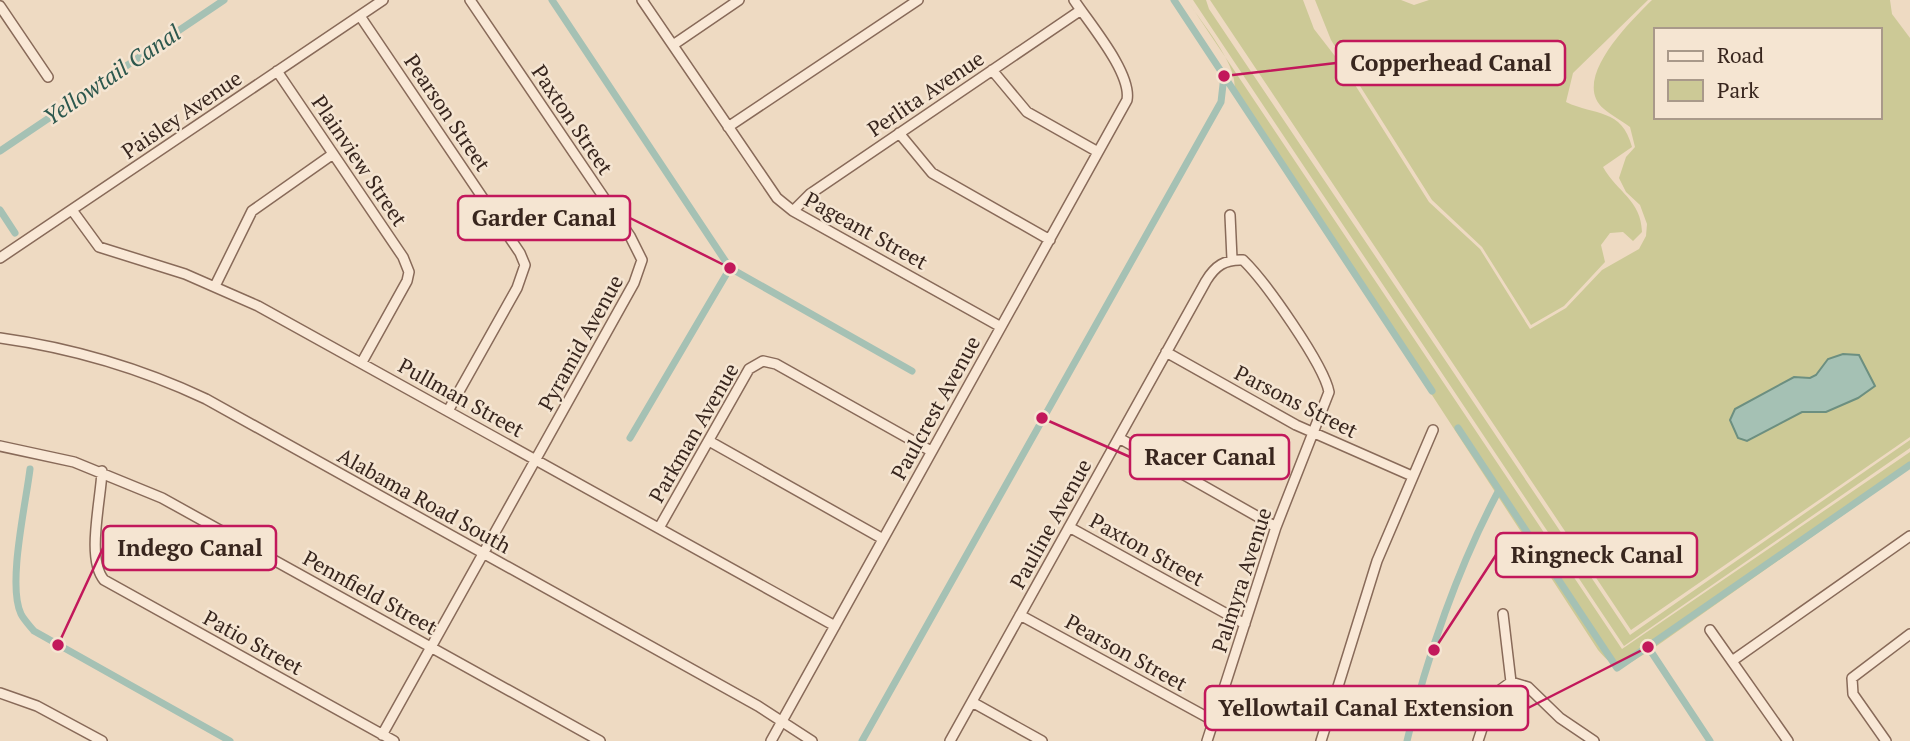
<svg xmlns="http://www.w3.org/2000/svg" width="1910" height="741" viewBox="0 0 1910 741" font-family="'PT Serif',serif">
	<rect width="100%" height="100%" fill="#eedac2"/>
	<!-- green -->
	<path fill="#ccc996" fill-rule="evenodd" d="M1193,0H1206L1209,9L1630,635L1910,440V448L1624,646Z
		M1210,0H1303L1314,29L1345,69L1429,202L1480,249L1530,329L1566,308L1602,270L1639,249L1646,236L1647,224L1640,205L1626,192L1619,178L1626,157L1635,147L1630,127C1622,121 1611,115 1604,109C1569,80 1633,19 1652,0H1890L1892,14L1910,38V437L1631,630ZM1656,30H1880V117H1656Z
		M1315,0H1401L1414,5L1429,0H1648L1573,73L1566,102C1595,116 1622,108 1632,147L1603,167C1618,193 1641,200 1642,232L1633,241L1623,232L1610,233L1601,245L1605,262L1564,306L1531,325L1482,247L1432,200L1331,40Z
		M1189,3L1622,649L1910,452V468L1651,650C1627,664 1619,676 1598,650L1234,91C1240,67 1203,25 1189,3Z"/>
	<!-- water -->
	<path fill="#a5c1b4" stroke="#6c8f80" stroke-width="2" d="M1843,354L1859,355L1875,386L1858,398L1826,412H1802L1747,441L1738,438L1730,420L1735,409L1794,377L1810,378L1816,375L1828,359Z"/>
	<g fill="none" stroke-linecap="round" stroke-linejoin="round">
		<!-- canal -->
		<path stroke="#a5c1b4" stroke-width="7" d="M552,0L730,268L912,371
			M1174,0L1432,391
			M0,151L224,0
			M0,210L15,233
			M1458,428L1617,668L1910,465
			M630,438L730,268
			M30,469C26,503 7,585 21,614C24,620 30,626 34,631L230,741
			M1648,647L1710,741
			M862,741L1221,102L1224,76
			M1407,741C1426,658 1459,565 1499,490"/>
		<!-- minor casing -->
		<g stroke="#886a59" stroke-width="12">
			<path id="minor" d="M642,0L777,198L793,211L1001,327
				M0,6L48,77
				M360,16L520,253L525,265L517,288L448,411
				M673,45L739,0
				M992,70L1027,112L1098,152
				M277,71L403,257L409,272L407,281L362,362
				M728,127L918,0
				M899,133L932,173L1050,240
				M72,210L99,247L185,274L258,306L835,626
				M793,211L810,194L1081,10
				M1230,215L1232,259
				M0,258L383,0
				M215,286L252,211L333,154
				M0,338C72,348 140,368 206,399L758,706L812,741
				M1166,352L1296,425L1412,476
				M1119,438L1276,527
				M709,441L883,539
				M0,446L74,462L162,498L600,741
				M102,471C101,500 86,559 104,580L394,741
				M1069,527L1245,624
				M659,528L749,369L763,361L776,364L931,451
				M1503,614L1511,682
				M1020,615L1214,721
				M1710,630L1788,741
				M1732,661L1910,536
				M1511,682L1528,687L1560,718L1594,741
				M0,693L37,706L102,741
				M972,702L1042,741
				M382,735L634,283L642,260L630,236L470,0
				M771,741L1127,100C1132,73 1089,23 1074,0
				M950,741L1206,281C1215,266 1225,259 1243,260C1265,281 1324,365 1329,392L1276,527L1207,741
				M1321,741L1377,561L1433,430
				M1478,741L1493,695L1511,682
				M1886,741L1853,694L1852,678L1910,634"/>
		</g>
		<!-- minor -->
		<use href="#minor" stroke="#f9e8d6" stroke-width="9"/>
	</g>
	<g text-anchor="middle" stroke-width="5" stroke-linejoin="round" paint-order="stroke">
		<!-- street labels -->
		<g font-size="21" fill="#38261e" stroke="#f5e5d2">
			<text transform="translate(926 94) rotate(-34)" y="7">Perlita Avenue</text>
			<text transform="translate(447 113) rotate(56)" y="7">Pearson Street</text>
			<text transform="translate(182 115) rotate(-34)" y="7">Paisley Avenue</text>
			<text transform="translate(572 120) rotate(56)" y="7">Paxton Street</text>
			<text transform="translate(359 161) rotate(56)" y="7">Plainview Street</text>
			<text transform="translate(866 231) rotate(29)" y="7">Pageant Street</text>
			<text transform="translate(581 343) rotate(-61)" y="7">Pyramid Avenue</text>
			<text transform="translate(461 398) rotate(29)" y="7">Pullman Street</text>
			<text transform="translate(1296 402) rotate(27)" y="7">Parsons Street</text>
			<text transform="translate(936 408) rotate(-61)" y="7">Paulcrest Avenue</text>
			<text transform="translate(694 433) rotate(-60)" y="7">Parkman Avenue</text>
			<text transform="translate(424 501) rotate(29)" y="7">Alabama Road South</text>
			<text transform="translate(1051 524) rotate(-61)" y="7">Pauline Avenue</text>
			<text transform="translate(1147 550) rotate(29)" y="7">Paxton Street</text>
			<text transform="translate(1242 580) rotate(-72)" y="7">Palmyra Avenue</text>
			<text transform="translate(370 593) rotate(29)" y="7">Pennfield Street</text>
			<text transform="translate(253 643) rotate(29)" y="7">Patio Street</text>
			<text transform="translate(1126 653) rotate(29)" y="7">Pearson Street</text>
		</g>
		<!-- water labels -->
		<g font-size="23" font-style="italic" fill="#2d584e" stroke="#f5e5d2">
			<text transform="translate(112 75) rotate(-34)" y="8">Yellowtail Canal</text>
		</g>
	</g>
	<!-- callouts -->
	<path fill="none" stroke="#c2185b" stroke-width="2.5" d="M1224 76L1336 63M730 268L630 218M1042 418L1130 457M58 645L103 548M1434 650L1496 555M1648 647L1528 708"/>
	<g fill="#c2185b" stroke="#f5e5d2" stroke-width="2.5">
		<circle cx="1224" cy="76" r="7"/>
		<circle cx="730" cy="268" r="7"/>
		<circle cx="1042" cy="418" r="7"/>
		<circle cx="58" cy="645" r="7"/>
		<circle cx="1434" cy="650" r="7"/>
		<circle cx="1648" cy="647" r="7"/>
	</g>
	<g fill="#f5e5d2" stroke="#c2185b" stroke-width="2.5">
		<rect x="1336" y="41" width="229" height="44" rx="7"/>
		<rect x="458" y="196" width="172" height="44" rx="7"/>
		<rect x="1130" y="435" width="159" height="44" rx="7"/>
		<rect x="103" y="526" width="173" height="44" rx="7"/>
		<rect x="1496" y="533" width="201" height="44" rx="7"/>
		<rect x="1205" y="686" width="323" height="44" rx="7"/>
	</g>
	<g font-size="23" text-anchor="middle" font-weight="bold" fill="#38261e">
		<text x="1451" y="71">Copperhead Canal</text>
		<text x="544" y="226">Garder Canal</text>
		<text x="1210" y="465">Racer Canal</text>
		<text x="190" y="556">Indego Canal</text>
		<text x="1597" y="563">Ringneck Canal</text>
		<text x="1366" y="716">Yellowtail Canal Extension</text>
	</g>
	<!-- legend -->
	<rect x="1654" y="28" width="228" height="91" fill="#f5e5d2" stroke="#a9998a" stroke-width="2"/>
	<rect x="1668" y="51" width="35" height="10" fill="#f9e8d6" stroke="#a9998a" stroke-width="2"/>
	<text x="1717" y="63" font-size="21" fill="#38261e">Road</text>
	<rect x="1668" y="80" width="35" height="21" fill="#ccc996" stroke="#a9998a" stroke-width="2"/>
	<text x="1717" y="98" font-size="21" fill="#38261e">Park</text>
</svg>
